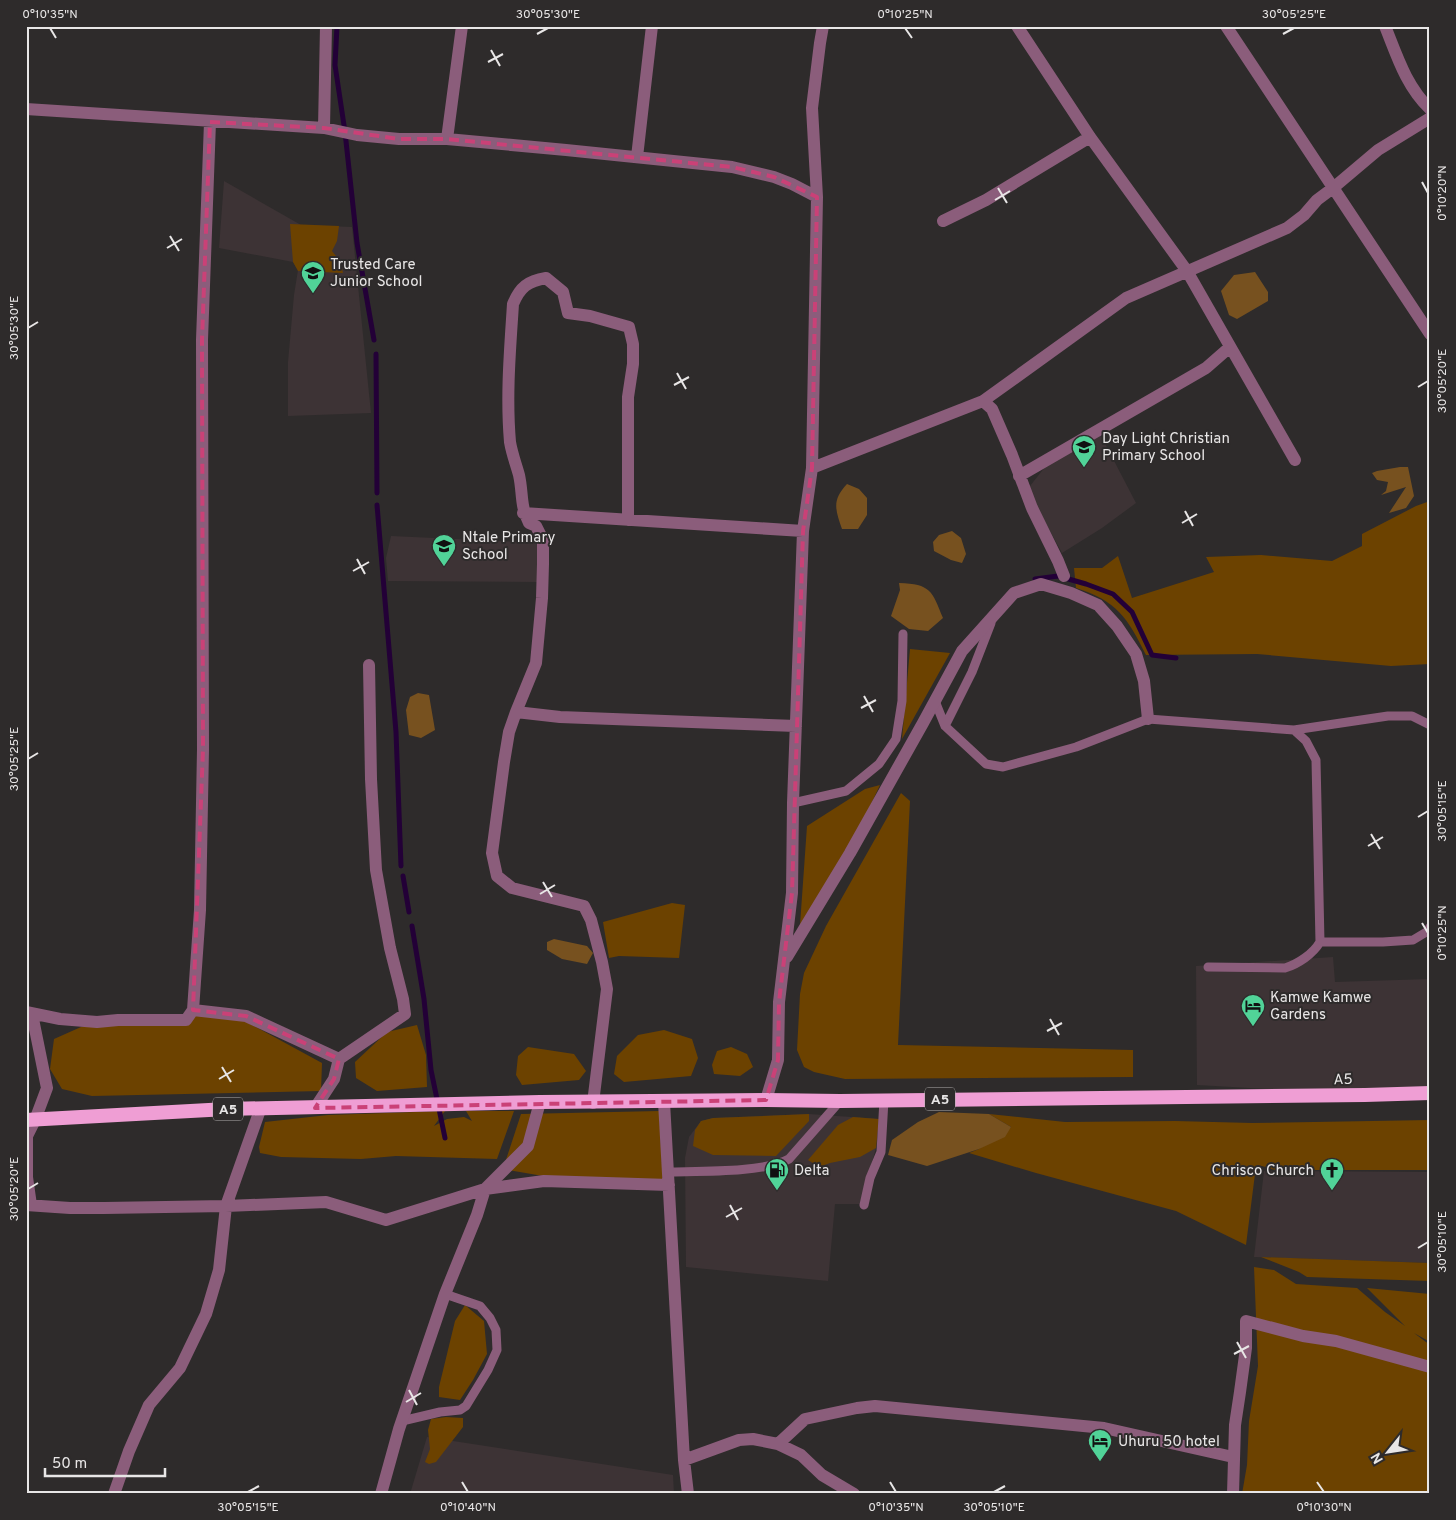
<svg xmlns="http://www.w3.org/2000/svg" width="1456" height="1520" viewBox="0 0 1456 1520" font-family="Overpass,sans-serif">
	<rect width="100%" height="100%" fill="#2e2b2b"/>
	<!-- built -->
	<path fill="#3d3335" d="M224,181L301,225L352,227L371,413L288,416V362L294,295L298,270L293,262L219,248Z
		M1099,432L1136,503L1102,528L1062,553L1033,499L1030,486L1049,462Z
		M391,536L541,543L539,582L388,581L386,558Z
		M1333,957L1335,982L1430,979V1090L1335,1093L1197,1085L1196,966Z
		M809,1114L879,1119L876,1148L860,1204H835L828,1281L686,1267L685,1158L689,1137L701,1121L713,1118Z
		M1264,1171L1430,1172V1263L1254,1257Z
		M427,1437L673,1475L674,1494H410Z"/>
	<!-- green -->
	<path fill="#6c4200" d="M290,224L339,226L337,241L332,251L340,261L343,273L298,271L293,262Z
		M1430,501V664L1391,666L1257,654L1146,655C1127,617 1117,601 1076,588L1074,568H1102L1118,556L1132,598L1214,572L1206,557L1261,555L1332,561L1362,546V534L1416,506Z
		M910,649L950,653L902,739Z
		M880,785L857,834L799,939L807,826L865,789Z
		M901,793L910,801L898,1045L1133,1050V1077L845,1079L814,1072L804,1067L797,1050L800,994L804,973L826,926Z
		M672,903L685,905L679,958L619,956L609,958L603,922Z
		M199,1015L241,1019L322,1063L321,1091L92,1096L62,1089L50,1069L54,1039L81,1027Z
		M417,1025L426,1055L427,1087L377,1091L356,1078L355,1062L387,1032Z
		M664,1030L692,1039L698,1058L691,1076L624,1082L614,1074L617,1056L638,1035Z
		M528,1047L574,1054L586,1071L579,1080L522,1085L516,1075L518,1056Z
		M731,1047L747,1054L753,1067L740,1076L714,1074L712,1065L717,1051Z
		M445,1111L434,1126L447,1119L464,1117L472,1121L466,1111H514L497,1159L396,1156L361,1159L281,1157L260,1153L259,1147L265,1122L328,1115Z
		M659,1111L663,1181L543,1176L503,1169L521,1114Z
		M809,1114V1121L776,1156L713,1155L693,1146L695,1130L701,1121L713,1118Z
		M989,1114L1065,1122L1175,1121L1252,1123L1430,1120V1170H1275L1262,1166H1256L1246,1245L1176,1211L1036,1173L969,1153L979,1149L1011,1127Z
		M853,1117L879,1119L876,1148L860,1157L830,1163L819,1167L808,1160L838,1125Z
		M1261,1257L1430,1263V1281L1307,1277L1299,1272Z
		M1254,1267L1274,1270L1296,1284L1357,1288L1385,1312L1405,1326L1367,1288L1430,1294V1342L1414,1333L1430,1345V1494H1242L1247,1465L1249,1421L1258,1366Z
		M465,1305L484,1321L487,1354L473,1380L460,1400L439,1397V1387L455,1321Z
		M446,1417L463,1418V1427L436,1462L429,1464L425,1462L430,1449L428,1430L431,1419Z"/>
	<!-- forest -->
	<path fill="#77511f" d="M1255,272L1268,292V301L1237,319L1229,315L1221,291L1234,275Z
		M1400,467H1408L1414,496L1406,508L1389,513L1406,487L1381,495L1386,491L1388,482L1377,480L1372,473L1377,471Z
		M847,484L859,489L867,498V515L858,529H842C835,509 832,500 847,484Z
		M952,531L961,538L966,554L962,563L951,560L934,551L933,542L939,535Z
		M899,583C931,584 932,591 943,618L928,631L909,629L891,616L900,590Z
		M418,693L429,695L435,730L421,738L409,735L406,710L410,697Z
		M554,939L587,946L593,953L587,964L562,959L547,950V942Z
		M939,1112L989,1114L1011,1127L1005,1137L979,1149L927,1166L888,1155L892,1140L918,1122Z"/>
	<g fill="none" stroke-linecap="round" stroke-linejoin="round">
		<!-- stream -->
		<path stroke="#230037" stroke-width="5" d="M337,26L335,65L345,132L357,243L374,340
			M376,354L377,493
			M377,505L396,732L401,866
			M1035,579L1058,576L1086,584L1113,594L1132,612L1152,655L1176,658
			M403,876L409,912
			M412,926L424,999L431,1070L445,1138"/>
		<!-- service -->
		<path stroke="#8b5d7b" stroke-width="9" d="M935,701L945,726L986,764L1003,767L1076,747L1148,719L1294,730L1388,716H1412L1430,725
			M945,726L972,672L991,623
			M793,803L846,791L879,764L896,739L902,701L903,634
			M1320,942H1383L1413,940L1428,931L1430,927
			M1208,967L1285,968C1298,964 1313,954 1320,942L1316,760L1306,741L1294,730
			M668,1172C698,1171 764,1173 789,1159L840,1101
			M864,1205L870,1178L881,1152L884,1100
			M402,1421L440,1412L460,1410L466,1406L488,1370L497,1350L496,1330L490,1318L480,1306L445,1294"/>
		<!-- minor -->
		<path stroke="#8b5d7b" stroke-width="12" d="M1017,26L1090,137L1187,271L1295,460
			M1226,26L1430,334
			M1385,26C1397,56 1406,86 1430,109
			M26,109L324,128L357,135L399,139H447L566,150L732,167L774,177L792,184L817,197L812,468L803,531L793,803L792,893L779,1002L778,1060L766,1100
			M324,128L326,26
			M447,139L462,26
			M637,157L652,26
			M817,197L812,108L820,43L823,26
			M943,221L986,200L1090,137
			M983,401L992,409L1012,455L1032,508L1058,561L1064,576
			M812,468L983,401L1126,298L1287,228L1304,215L1317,200L1333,188L1378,150L1430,118
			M1019,476L1206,368L1230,347
			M523,513L803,531
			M628,520V397L633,364V344L629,327L590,316L568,313L563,292L546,278C528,281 520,287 513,304C510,350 506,396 510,442C512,454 516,464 519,475C523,493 520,506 529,523L536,526L543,540V564L542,598L536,663L516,712L560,717L796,726
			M516,712L509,732L504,762L492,853L497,876L512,888L584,906L591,920L602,962L607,989L593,1103
			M787,957L850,853L923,723L962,651L1014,593L1041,584L1071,593L1098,605L1117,626L1136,654L1144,681L1148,719
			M193,1010L200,910L203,749L202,340L210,122
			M26,1012L60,1019L97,1022L118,1020H186L193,1010L246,1016L339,1059L334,1079L315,1108
			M339,1059L405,1014L403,999L390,948L376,870L371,779L369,665
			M664,1102L684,1460L688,1494
			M27,1137V1177L31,1205
			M26,1138L35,1120L47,1088L32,1014
			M26,1205L70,1208H104L226,1206L326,1202L386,1220L485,1189L544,1181L669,1185
			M778,1444L805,1419L857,1408L875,1406L1104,1428L1233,1457
			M684,1460L739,1440L753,1439L778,1444L801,1455L822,1475L854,1494
			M114,1494L129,1451L149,1405L180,1368L206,1314L219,1270L226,1206L260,1110
			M381,1494L399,1429L445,1294L477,1215L485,1189L528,1146L540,1102
			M1233,1494L1235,1425L1240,1392L1246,1348V1321L1303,1336L1336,1341L1430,1367"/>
		<!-- trunk -->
		<path stroke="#ef9ed4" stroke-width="14" d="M26,1120L227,1109L540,1102L766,1100L840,1101L1365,1095L1430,1093"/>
	</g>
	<!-- marked area -->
	<path fill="none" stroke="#ca4177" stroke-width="4" stroke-dasharray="10 6" stroke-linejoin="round" d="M210,122L324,128L399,139H447L732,167L774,177L817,197L812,468L803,531L792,893L779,1002L778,1060L766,1100L315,1108L334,1079L339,1059L246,1016L193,1010L203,749L202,340Z"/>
	<!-- ticks -->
	<path fill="none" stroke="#e8e6e6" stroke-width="2" d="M50,28L56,38M905,28L912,38M537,34L548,28M1283,34L1294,28M491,50L500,66M488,62L503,54M1422,182L1428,193M998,188L1007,203M995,200L1010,191M170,236L179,251M167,248L182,239M28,328L38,322M677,373L686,389M674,385L689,377M1418,387L1428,381M1185,511L1193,526M1182,523L1197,514M357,559L365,574M353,571L369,562M864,696L873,712M861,708L876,700M28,759L38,753M1418,817L1428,811M1371,834L1380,849M1368,846L1383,837M543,882L552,897M540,894L555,885M1422,923L1428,933M1050,1019L1059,1035M1047,1031L1062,1023M222,1067L231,1082M219,1079L234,1070M28,1189L38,1183M730,1205L738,1220M726,1217L742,1208M1418,1248L1428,1242M1237,1342L1246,1358M1234,1354L1249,1346M409,1390L417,1405M406,1402L421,1393M462,1482L468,1492M890,1482L896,1492M1317,1482L1324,1492M248,1492L259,1486M994,1492L1005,1486"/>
	<!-- icons -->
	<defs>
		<g id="school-pin" transform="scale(1.25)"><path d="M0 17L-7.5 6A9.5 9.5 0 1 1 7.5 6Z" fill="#51d398" stroke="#2e2b2b"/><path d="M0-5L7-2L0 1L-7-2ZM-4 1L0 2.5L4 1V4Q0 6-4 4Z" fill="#111"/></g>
		<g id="hotel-pin" transform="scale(1.25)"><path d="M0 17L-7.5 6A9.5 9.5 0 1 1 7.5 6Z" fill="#51d398" stroke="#2e2b2b"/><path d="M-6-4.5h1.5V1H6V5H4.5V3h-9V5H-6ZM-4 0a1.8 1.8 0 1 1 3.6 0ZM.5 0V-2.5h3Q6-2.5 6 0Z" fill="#111"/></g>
		<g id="fuel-pin" transform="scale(1.25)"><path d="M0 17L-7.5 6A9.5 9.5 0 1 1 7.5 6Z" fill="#51d398" stroke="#2e2b2b"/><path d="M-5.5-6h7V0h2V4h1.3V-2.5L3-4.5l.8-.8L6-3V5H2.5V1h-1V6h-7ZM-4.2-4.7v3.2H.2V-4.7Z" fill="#111"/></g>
		<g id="church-pin" transform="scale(1.25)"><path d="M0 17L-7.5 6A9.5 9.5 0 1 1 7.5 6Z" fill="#51d398" stroke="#2e2b2b"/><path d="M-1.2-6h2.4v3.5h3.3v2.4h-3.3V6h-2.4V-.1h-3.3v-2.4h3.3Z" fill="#111"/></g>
	</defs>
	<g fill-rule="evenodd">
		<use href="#school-pin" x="313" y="273"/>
		<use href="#school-pin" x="1084" y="447"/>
		<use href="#school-pin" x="444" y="546"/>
		<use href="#hotel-pin" x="1253" y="1006"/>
		<use href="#fuel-pin" x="777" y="1170"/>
		<use href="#church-pin" x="1332" y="1170"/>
		<use href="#hotel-pin" x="1100" y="1441"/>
	</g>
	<g text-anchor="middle" stroke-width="4" stroke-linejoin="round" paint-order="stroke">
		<!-- shield labels -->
		<g fill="#2e2b2b" stroke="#b0aeae" stroke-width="1">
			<rect x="925" y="1087.5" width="30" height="23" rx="4"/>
			<rect x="213" y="1097.5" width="30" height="23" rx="4"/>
		</g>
		<g font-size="14" font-weight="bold" fill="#e8e6e6">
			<text x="940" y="1104">A5</text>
			<text x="228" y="1114">A5</text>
		</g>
		<!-- poi labels -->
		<g font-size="15" fill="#e8e6e6" stroke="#2e2b2b" text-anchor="start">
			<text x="330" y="269">Trusted Care<tspan x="330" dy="17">Junior School</tspan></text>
			<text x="1102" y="443">Day Light Christian<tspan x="1102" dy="17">Primary School</tspan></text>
			<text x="462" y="542">Ntale Primary<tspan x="462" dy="17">School</tspan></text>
			<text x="1270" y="1002">Kamwe Kamwe<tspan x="1270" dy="17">Gardens</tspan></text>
			<text x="794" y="1175">Delta</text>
			<text x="1314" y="1175" text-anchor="end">Chrisco Church</text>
			<text x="1118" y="1446">Uhuru 50 hotel</text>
		</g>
		<!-- street labels -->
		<g font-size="15" fill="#e8e6e6" stroke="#2e2b2b">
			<text transform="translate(1343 1079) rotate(-1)" y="5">A5</text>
		</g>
	</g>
	<!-- border -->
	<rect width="1456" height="1520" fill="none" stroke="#2e2b2b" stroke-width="55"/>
	<!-- north arrow -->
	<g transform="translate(1388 1452) rotate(240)" stroke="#2e2b2b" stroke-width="4" paint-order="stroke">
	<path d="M0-4L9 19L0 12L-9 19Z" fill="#e8e6e6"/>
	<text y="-8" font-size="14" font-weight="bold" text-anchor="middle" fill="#e8e6e6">N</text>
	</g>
	<!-- scale -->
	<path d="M45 1468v8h120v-8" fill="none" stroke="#e8e6e6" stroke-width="2.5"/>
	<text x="52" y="1468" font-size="15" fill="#e8e6e6" stroke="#2e2b2b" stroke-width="4" paint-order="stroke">50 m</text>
	<rect x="28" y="28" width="1400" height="1464" fill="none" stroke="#e8e6e6" stroke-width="2"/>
	<g font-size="12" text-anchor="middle" fill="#e8e6e6">
		<text x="50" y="18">0°10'35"N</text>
		<text x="548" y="18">30°05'30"E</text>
		<text x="905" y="18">0°10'25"N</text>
		<text x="1294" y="18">30°05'25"E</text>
		<text transform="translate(1442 193) rotate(-90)" y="4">0°10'20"N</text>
		<text transform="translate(14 328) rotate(-90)" y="4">30°05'30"E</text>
		<text transform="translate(1442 381) rotate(-90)" y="4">30°05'20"E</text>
		<text transform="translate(14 759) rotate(-90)" y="4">30°05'25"E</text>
		<text transform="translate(1442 811) rotate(-90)" y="4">30°05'15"E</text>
		<text transform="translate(1442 933) rotate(-90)" y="4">0°10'25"N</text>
		<text transform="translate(14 1189) rotate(-90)" y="4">30°05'20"E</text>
		<text transform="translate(1442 1242) rotate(-90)" y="4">30°05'10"E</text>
		<text x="248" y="1511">30°05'15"E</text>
		<text x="468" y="1511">0°10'40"N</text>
		<text x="896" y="1511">0°10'35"N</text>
		<text x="994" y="1511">30°05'10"E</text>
		<text x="1324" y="1511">0°10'30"N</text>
	</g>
</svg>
